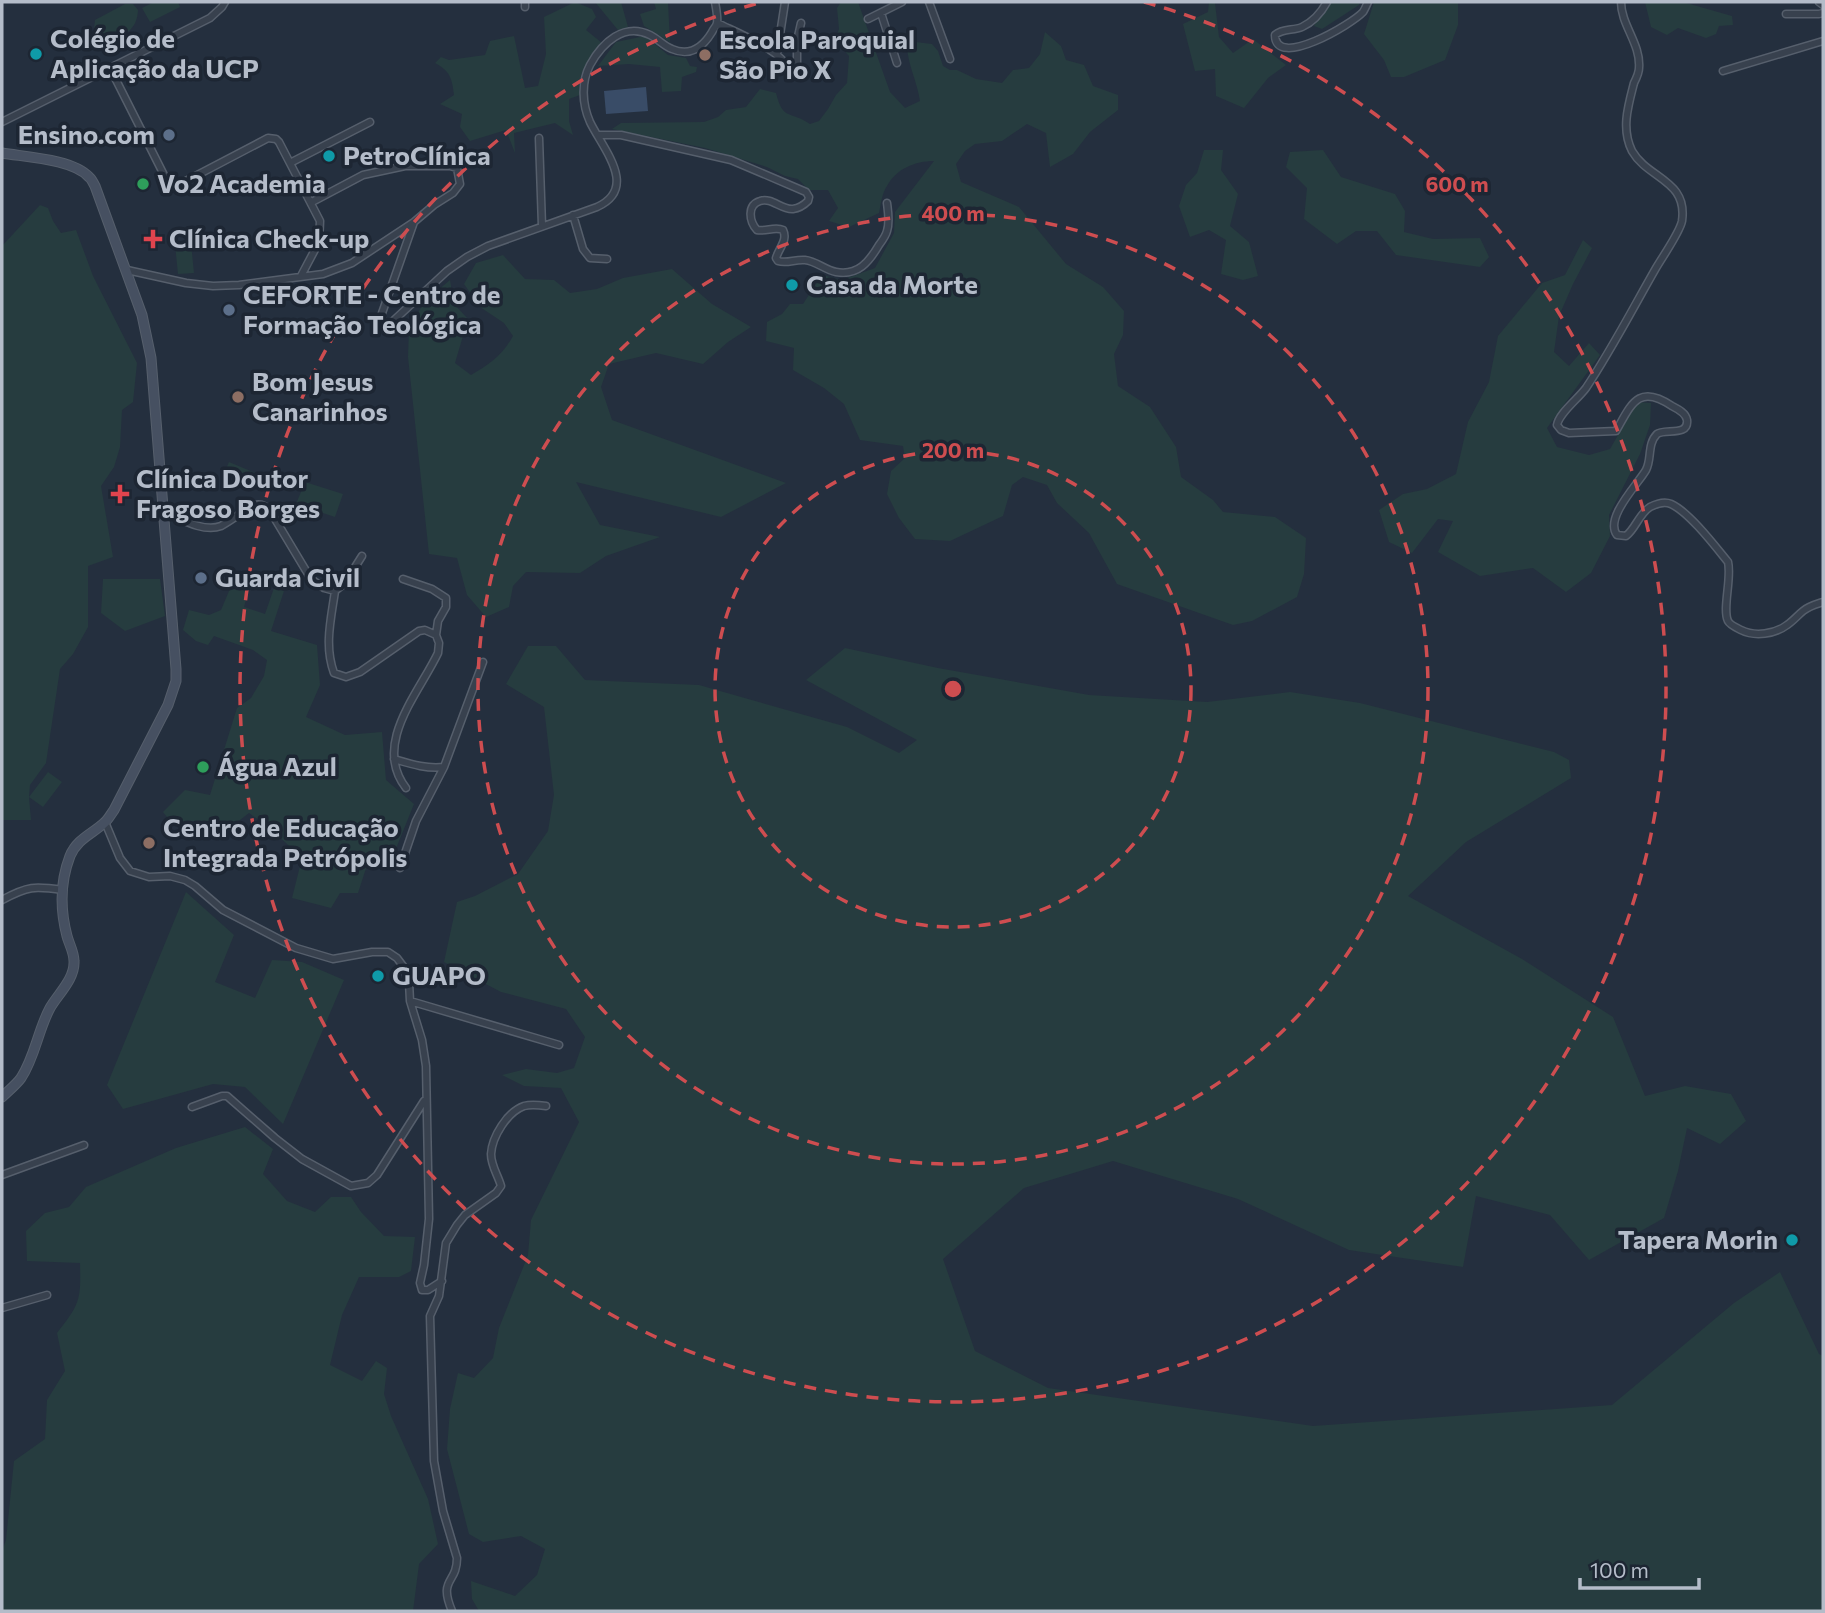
<svg xmlns="http://www.w3.org/2000/svg" width="1825" height="1613" viewBox="0 0 1825 1613" font-family="Commissioner,sans-serif">
	<rect width="100%" height="100%" fill="#242f3e"/>
	<!-- green -->
	<path fill="#263c3f" d="M154,2H178L180,7L150,22L142,8Z
		M575,2L592,9L596,17L586,30L602,43C590,57 575,76 580,95L569,99V121L573,135L555,123L514,133L515,153L506,130L470,141L460,127L462,114L440,104L454,95C452,78 450,71 435,63L441,57L449,60L485,55L490,41L514,36L525,88L538,86L546,54L544,17Z
		M595,2H621L628,27L618,30Z
		M654,2H668L670,42L644,26L640,14L656,9Z
		M841,2H858L890,92L905,108L920,101C917,80 906,62 907,41L932,44L938,51L943,66L950,70H957L976,79L1002,83L1013,70L1029,68L1040,54L1045,32L1061,46L1066,60L1084,65L1093,86L1118,95V110L1090,132L1073,154L1050,167L1046,133L1027,124L1002,141L975,144L965,151L956,164L961,182L1019,207L1066,264L1103,287L1124,311L1123,335L1114,354L1118,386L1150,407L1176,447L1181,477L1213,500L1223,512L1275,517L1306,538L1304,574L1297,597L1252,621L1233,625L1117,584L1089,533L1057,503L1047,485L1023,477L1012,485L1003,516L950,541L915,539L899,518L887,494L891,471L905,458L903,446L860,440L844,404L824,388L793,370L794,348L766,341L767,322L782,314L790,304H803L822,275L842,280L875,268L894,233L895,212L934,161C915,161 896,169 887,186C882,193 881,204 879,213L849,227L829,221L838,208L828,190H809L798,179L785,176L767,167L705,148L612,129L621,123L704,122L718,117L726,110L746,107L760,89L776,93C783,121 789,110 810,124L819,121L828,109L836,95L847,83L849,56L835,40L839,29L837,8Z
		M1209,2L1215,3L1219,37L1233,53L1253,39L1286,65L1268,78L1244,108L1216,96L1215,69L1195,71L1183,24L1208,12Z
		M1331,2L1353,3L1354,2H1360L1359,5L1322,29L1314,26L1317,20Z
		M1374,2H1458V25L1445,60L1404,77H1391L1384,60L1364,34Z
		M1645,2H1683L1732,16L1733,25L1719,26L1716,34L1706,38L1678,28L1667,35L1651,27Z
		M125,4H133L138,10C137,32 121,40 100,36L94,29L95,20Z
		M645,36L668,55L686,58L690,66L697,67L696,72L682,77L681,91L662,92L660,67L629,64L598,66L616,42Z
		M1204,150H1223L1221,170L1238,194L1230,226L1249,242L1258,276L1243,280L1221,274L1226,240L1209,230L1190,237L1179,206L1186,185L1197,173Z
		M1323,150L1341,177L1395,194L1405,211L1404,232L1433,239L1480,238L1489,257L1480,267L1396,255L1377,231H1356L1337,244L1304,219L1307,188L1286,167L1290,152Z
		M40,205L48,208L53,221L61,233L76,230L93,276L137,363L133,402L122,410L120,447L114,467L101,486L113,557L88,566V627L73,654L60,669L46,763L30,785L29,797L48,772L62,782L43,807L29,797L31,820H2V246Z
		M1583,240L1592,248L1573,284L1559,316L1554,352L1569,366L1589,343L1600,355L1547,428L1557,447L1589,455L1610,449L1637,402L1651,403L1650,425L1640,454L1609,515L1610,536L1591,573L1566,592L1533,568L1480,576L1438,552L1453,521L1438,519L1412,553L1389,542L1379,510L1403,494L1427,489L1456,474L1468,422L1489,382L1498,336L1542,283L1565,275Z
		M191,243L194,273L178,274L175,244Z
		M503,255L525,279L554,280L570,293L597,289L623,278L672,269L712,304L751,327L728,342L703,364L656,353L609,364L601,387L612,420L786,483L721,517L576,482L600,525L660,537L606,556L580,573L526,572L513,586L509,607L486,617L467,595L457,558L429,554L408,357L409,329L424,302L450,280L454,304L468,319L455,363L471,375C490,364 502,356 513,336L504,323L480,307L464,284L476,263Z
		M229,462L275,481L271,491L225,471Z
		M305,482L343,494L335,517L296,504Z
		M227,572H254L244,607L265,614L274,588L284,591L271,631L317,645L320,685L306,717L345,735L382,732L386,780L414,804L393,856H370L358,893H340L331,908L292,898L302,858L270,828L249,813L227,830L193,821L174,826L163,812L185,790L210,795L237,708L251,698L264,676L267,660L253,650L214,636L208,645L196,641L183,630L189,610L209,615L221,610L232,584Z
		M103,579H160L165,616L125,631L101,613Z
		M528,646H556L585,680L699,685L847,727L899,753L917,740L806,680L845,648L938,668L1089,695L1207,702L1290,692L1360,703L1554,752L1569,760L1571,778L1466,842L1408,896L1522,959L1613,1017L1645,1096L1685,1086L1731,1094L1746,1121L1720,1144L1687,1128L1678,1171L1664,1218L1589,1260L1550,1215L1476,1196L1463,1267L1349,1250L1238,1199L1113,1161L1024,1188L943,1259L975,1351L1048,1388L1313,1426L1612,1405L1734,1303L1780,1272L1819,1354L1823,1356V1611H479L472,1599L471,1581L515,1596L537,1575L545,1549L521,1536L483,1542L469,1534L447,1449L450,1409L458,1373L474,1378L493,1358L499,1328L528,1255L531,1220L579,1122L561,1088L524,1086L502,1075L526,1069L557,1073L574,1068L585,1037L566,1009L501,992L444,962L457,902L475,896L518,874L548,831L554,795L544,707L506,684Z
		M186,892L234,935L215,982L255,998L272,960L302,962L344,980L283,1124L245,1087L213,1084L123,1109L107,1085Z
		M245,1127L273,1149L263,1174L287,1201L315,1212L331,1197H351L361,1212L384,1236L415,1237L411,1271L399,1277H359L342,1315L330,1365L362,1381L376,1361L387,1368L384,1394L391,1416L428,1499L438,1544L419,1564L413,1611H2V1551L6,1540L14,1461L45,1439L47,1400L65,1371L57,1333C80,1304 81,1300 80,1263L27,1261L26,1231L45,1213L69,1207L86,1187L176,1148Z"/>
	<!-- water -->
	<path fill="#394c67" d="M646,87L648,111L606,114L604,91Z"/>
	<g fill="none" stroke-linecap="round" stroke-linejoin="round">
		<!-- street casing -->
		<g stroke="#565f6c" stroke-width="9">
			<path id="street" d="M525,2V7
				M929,2L950,59
				M1327,2C1322,11 1313,22 1302,27C1293,31 1283,28 1275,35C1275,70 1352,24 1363,12C1365,9 1367,4 1368,2
				M1621,2C1621,25 1641,44 1639,68C1639,73 1636,79 1634,83C1628,106 1621,129 1632,151C1648,179 1688,180 1682,221C1680,232 1663,256 1656,268C1633,308 1612,349 1586,388C1578,399 1559,413 1557,425L1561,430L1569,433L1616,431C1631,405 1638,383 1672,406C1678,409 1686,413 1687,420C1689,437 1664,428 1657,434C1647,444 1652,459 1646,470C1638,484 1604,518 1617,535L1626,536C1636,528 1639,514 1650,507C1656,504 1664,501 1671,504C1689,512 1715,546 1728,562C1732,578 1722,609 1728,621C1730,625 1737,628 1741,630C1755,637 1775,634 1787,625C1793,621 1798,615 1803,611C1809,606 1817,604 1823,602
				M1819,2L1823,5
				M881,13L897,63
				M1786,14H1819L1823,13
				M868,19L902,2
				M717,23C736,32 756,40 773,52C781,57 786,66 795,70L797,67V41L801,23
				M777,54L785,2
				M110,68L166,179C172,184 177,184 184,182L268,138L276,139L279,142L320,221L319,242L301,276
				M1723,71L1823,41
				M2,122L210,18L222,7L225,2
				M598,135H621L731,160L806,192L809,197L808,201C804,205 800,208 793,209C781,210 772,197 760,201C747,205 749,221 757,230C766,232 775,226 783,230C788,240 779,248 776,258L778,261C787,264 795,259 805,260C816,261 825,270 836,272C858,276 869,262 879,245C882,241 886,235 887,231C890,222 888,211 887,203
				M539,138L542,226
				M290,163L370,122
				M573,215L583,249L590,258L607,259
				M414,222L381,316L384,323L392,322L447,271L467,257L488,246L597,207C639,188 603,149 590,122C582,104 581,82 590,65C602,43 624,22 650,35C658,39 664,46 672,49C690,57 703,47 712,32C713,29 716,27 717,23C718,17 716,8 715,2
				M127,270L186,283L213,286L239,285L323,274L352,263L414,222L434,205L453,193L460,184L457,168L450,166H405L363,175L312,202
				M162,511C179,518 203,533 221,526C232,520 243,511 254,505C263,503 267,507 272,514L311,579L324,588L335,591L345,583L362,556
				M403,579L432,589L446,598V607L438,621L436,635
				M335,591C331,619 324,646 334,673L346,677L360,672L419,631L425,630L436,635L439,643L438,653C419,693 372,744 406,788
				M394,759C411,764 426,769 444,767
				M105,822L120,858L130,871L149,877L170,876L185,880L195,886L223,910L296,948L333,959L372,952H388L397,958L403,966L409,982L410,1001L422,1040L426,1066L429,1219L424,1265L420,1283L422,1290H428L442,1281
				M400,868L416,821L444,767L483,662
				M2,900C28,886 34,886 63,890
				M410,1001L559,1045
				M192,1107L222,1096H227L275,1138L302,1159L351,1186L368,1183L377,1175L424,1101
				M2,1175L84,1145
				M2,1308L47,1295
				M452,1611C438,1578 457,1584 457,1558L443,1511L434,1461L430,1316L439,1296L446,1243L457,1225L465,1215L496,1193L501,1186C498,1175 491,1166 491,1154C492,1137 507,1112 524,1106C531,1104 539,1105 546,1106"/>
		</g>
		<!-- secondary casing -->
		<g stroke="#565f6c" stroke-width="11">
			<path id="secondary" d="M2,153C25,157 73,159 89,177C92,179 93,183 95,186L142,315L151,358L176,669V681L168,705L114,810C111,814 108,820 104,823C92,834 77,839 70,856C60,882 60,909 67,936C69,944 74,952 74,961C75,979 58,994 50,1008C38,1030 35,1057 21,1078C16,1085 8,1091 2,1097"/>
		</g>
		<!-- street -->
		<use href="#street" stroke="#38414e" stroke-width="6"/>
		<!-- secondary -->
		<use href="#secondary" stroke="#465061" stroke-width="9"/>
	</g>
	<!-- distance rings -->
	<g fill="none" stroke="#ce4d50" stroke-width="3.5" stroke-dasharray="12 9">
		<circle cx="953" cy="689" r="238"/>
		<circle cx="953" cy="689" r="475"/>
		<path d="M1144 2A713 713 0 1 1 762 2"/>
	</g>
	<!-- markers -->
	<g fill="#0f9aa8" stroke="#1d2633" stroke-width="2.5">
		<circle cx="36" cy="54" r="7"/>
		<circle cx="329" cy="156" r="7"/>
		<circle cx="792" cy="285" r="7"/>
		<circle cx="378" cy="976" r="7"/>
		<circle cx="1792" cy="1240" r="7"/>
	</g>
	<g fill="#8d6e63" stroke="#1d2633" stroke-width="2.5">
		<circle cx="705" cy="55" r="7"/>
		<circle cx="238" cy="397" r="7"/>
		<circle cx="149" cy="843" r="7"/>
	</g>
	<g fill="#5c6f8a" stroke="#1d2633" stroke-width="2.5">
		<circle cx="169" cy="135" r="7"/>
		<circle cx="229" cy="310" r="7"/>
		<circle cx="201" cy="578" r="7"/>
	</g>
	<g fill="#2e9e5b" stroke="#1d2633" stroke-width="2.5">
		<circle cx="143" cy="184" r="7"/>
		<circle cx="203" cy="767" r="7"/>
	</g>
	<g fill="#e0444e" stroke="#1d2633" stroke-width="2.5">
		<path d="M149.5 228.5h7v7h7v7h-7v7h-7v-7h-7v-7h7z"/>
		<path d="M116.5 483.5h7v7h7v7h-7v7h-7v-7h-7v-7h7z"/>
	</g>
	<g text-anchor="middle" stroke-width="7" stroke-linejoin="round" paint-order="stroke">
		<!-- poi labels -->
		<g font-size="26" font-weight="bold" fill="#b4bcc9" stroke="#1d2633" text-anchor="start">
			<text x="50" y="48">Colégio de<tspan x="50" dy="30">Aplicação da UCP</tspan></text>
			<text x="719" y="49">Escola Paroquial<tspan x="719" dy="30">São Pio X</tspan></text>
			<text x="155" y="144" text-anchor="end">Ensino.com</text>
			<text x="343" y="165">PetroClínica</text>
			<text x="157" y="193">Vo2 Academia</text>
			<text x="169" y="248">Clínica Check-up</text>
			<text x="806" y="294">Casa da Morte</text>
			<text x="243" y="304">CEFORTE - Centro de<tspan x="243" dy="30">Formação Teológica</tspan></text>
			<text x="252" y="391">Bom Jesus<tspan x="252" dy="30">Canarinhos</tspan></text>
			<text x="136" y="488">Clínica Doutor<tspan x="136" dy="30">Fragoso Borges</tspan></text>
			<text x="215" y="587">Guarda Civil</text>
			<text x="217" y="776">Água Azul</text>
			<text x="163" y="837">Centro de Educação<tspan x="163" dy="30">Integrada Petrópolis</tspan></text>
			<text x="392" y="985">GUAPO</text>
			<text x="1778" y="1249" text-anchor="end">Tapera Morin</text>
		</g>
	</g>
	<circle cx="953" cy="689" r="10" fill="#ce4d50" stroke="#1d2633" stroke-width="3.5"/>
	<g font-size="21" text-anchor="middle" font-weight="bold" fill="#ce4d50" stroke="#1d2633" stroke-width="7" stroke-linejoin="round" paint-order="stroke">
		<text x="1457" y="192">600 m</text>
		<text x="953" y="221">400 m</text>
		<text x="953" y="458">200 m</text>
	</g>
	<!-- border -->
	<rect width="1825" height="1613" fill="none" stroke="#b4bcc9" stroke-width="7"/>
	<!-- scale -->
	<path d="M1580 1578v10h119v-10" fill="none" stroke="#b4bcc9" stroke-width="3.5"/>
	<text x="1590" y="1578" font-size="21" fill="#b4bcc9" stroke="#1d2633" stroke-width="5" paint-order="stroke">100 m</text>
</svg>
